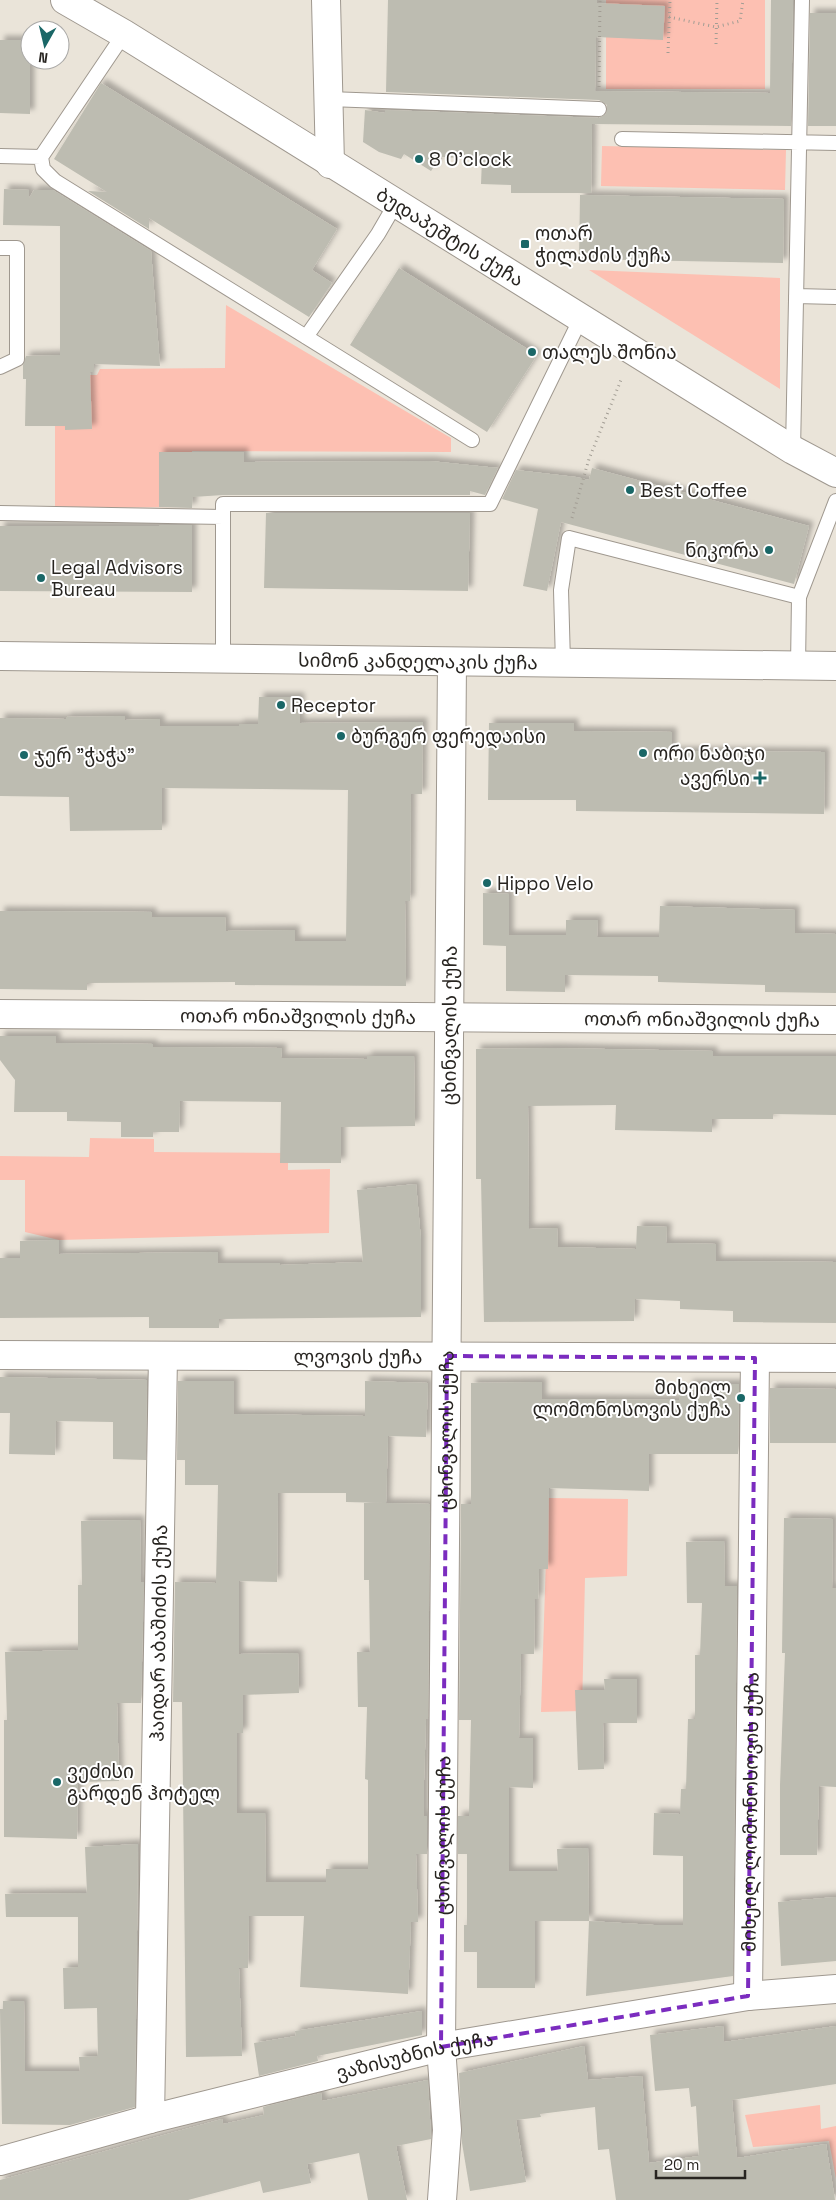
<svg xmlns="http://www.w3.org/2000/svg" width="836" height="2200" viewBox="0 0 836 2200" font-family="'Space Grotesk','Noto Sans Georgian',sans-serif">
	<defs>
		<filter id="shadow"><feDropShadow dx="4.5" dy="-4.5" stdDeviation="2.5" flood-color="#0004"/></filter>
	</defs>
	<rect width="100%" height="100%" fill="#eae4d9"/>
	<!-- green -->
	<path fill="#fdc0b2" d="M606,0H765V89H606Z
		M602,146L786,150L785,190L601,186Z
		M589,270L780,278V389Z
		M226,305L451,438V452L192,451L190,507L55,508V375H97L100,369L225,368Z
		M90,1138L154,1139V1152L288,1153V1170L330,1169L329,1233L59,1240L25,1232V1180H0V1156L89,1157Z
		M548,1498L628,1499L627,1576L585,1578L582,1711L541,1712Z
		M820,2105L821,2129L836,2126V2179L829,2141L753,2147L745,2115Z"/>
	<!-- building -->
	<path fill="#bdbcb1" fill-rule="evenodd" filter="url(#shadow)" d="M388,0H597V3L665,6L663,40L596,37L595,91L770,93L771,0H793L791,126L592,124L591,193H511V185L481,184L482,159L441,157L431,171L404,154L401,159L379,152L363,142L365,110L385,113V110L599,118L606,114L607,105L599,100L386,92Z
		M810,13H836V126H808Z
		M0,40H30V114L0,113Z
		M101,83L337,229L312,270L332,283L309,317L149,218V229L88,191L107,192L54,159Z
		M4,189L29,190V198L34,190H53L151,251L160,366L94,364V372H90L92,429L65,430V426H25L26,379H23V365L26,356L60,355V226L3,225Z
		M580,195L784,199L783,263L579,259Z
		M399,268L537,355L487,432L350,345Z
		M159,452H244V462L430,461L498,468L485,495L470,491V495H223L193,497L192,508L159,507Z
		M592,468L809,526L794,584L561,522L547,591L523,586L538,509L502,499L516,470L576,477L589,480Z
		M266,513H470L468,591L264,588Z
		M159,525H192V592L0,591V526H159Z
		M259,697H300V723L423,722L422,794H411L410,901H405L406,986L235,985V982L87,983V990L0,989V911L152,912V917H225L226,931L295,930V941H346L348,790L162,788V830L70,831L69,797L0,796V718L66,719V717L125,716V720L160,719V726H239V724H258Z
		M489,723H574V731L672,732V751L825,752L824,814L576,811V800H488Z
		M483,893L509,894V935H566V920H598L597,937H659L660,906L795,910V933L836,934V993L765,992V985L658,982V976L565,975V992L506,991V946L483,945Z
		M0,1036H56V1043L153,1044V1047L282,1048L281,1058L367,1059V1056H414L415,1126L341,1127V1163H280L281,1102L180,1101L179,1132H153V1137H121V1122L67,1121V1112H14L15,1080L0,1060Z
		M553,1048L713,1051V1056H836V1115L773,1114V1119H712V1132L615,1130L616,1105L528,1106L529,1229L557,1228L558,1247L636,1249L637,1226L667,1227L666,1243L716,1244V1261L836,1262V1323L733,1322V1311L680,1309V1301L635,1299L634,1321L484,1322L481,1179H476V1049Z
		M416,1184L421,1240V1317L219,1319V1328H149V1317L0,1318V1258H20V1241L59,1240V1254L218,1252V1263H280V1265L363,1262L357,1190Z
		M0,1377L147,1380L146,1460L113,1459V1422L56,1421L55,1455L9,1454L10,1413H0Z
		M178,1381H234V1414L365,1416V1381L428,1383L426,1437L388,1436L386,1503L430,1504L428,1719H426L424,1781V1816H427V1854H416L418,1922H411L408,1994L300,1987L304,1916H249L248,1968H239L242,2056L186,2057L182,1702H173L175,1582L216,1583L218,1485H185V1460H177ZM278,1493H346V1502L386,1503H364V1580H369L370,1652H357L358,1707H367L365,1779L368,1780V1869H326V1882H266L265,1813H237V1733H243V1695L299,1693L298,1653L239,1654V1581L277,1582Z
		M542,1382V1399L679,1400V1390L689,1391L688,1384H739L738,1454H649V1491L549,1488L548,1569H539L538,1599H535L534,1654H521L519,1738H533V1788L509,1787V1871H558L557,1849L588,1848L589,1921H535V1988H477V1952H464V1925H467V1854H458V1816H469L471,1720H459L461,1504H471V1383Z
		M770,1388L836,1389V1443H770Z
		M784,1518L833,1519L832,1588H836V1787L819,1786L817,1855H780V1785L785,1653H782Z
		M140,1520L141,1582H144L141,1703H117L119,1781L78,1782L77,1839L4,1837V1720H7L5,1652L78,1650V1585H82L81,1521Z
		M724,1541L725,1586H737L733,1976L586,1996L589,1921L654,1925H683V1856L653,1855L654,1813L680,1814L681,1789H686L688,1719H695V1655H700L702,1603H687L686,1542Z
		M604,1679H637V1723H603L604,1769L578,1770L575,1690H605Z
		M138,1844L135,2107L70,2125L2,2124L0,2009H3V2001H24L25,2071H80L79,2057L98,2056L97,2008L64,2009L63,1968L78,1967V1917H6L5,1894L87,1893L85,1847Z
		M836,1897V1961L781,1966L778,1902Z
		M422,2011V2035L317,2056L318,2061L259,2076L254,2043L296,2036L295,2031Z
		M723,2026L724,2042L836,2026V2084L732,2100L737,2158L826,2144L835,2200H616L609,2149L598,2150L595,2107L540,2114L541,2117L516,2120L526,2182L470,2191L462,2143L459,2073L584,2046L588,2080L642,2076L649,2163L699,2156L696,2106L691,2107L689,2088L655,2091L650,2035Z
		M428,2080L431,2139L396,2146L407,2200H368L359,2153L307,2164L311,2183L263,2193L260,2181L188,2200H0V2180L222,2119L223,2124L264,2115L263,2107L321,2093L322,2101Z"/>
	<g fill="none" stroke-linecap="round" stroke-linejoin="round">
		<!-- lane casing -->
		<g stroke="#9f988f" stroke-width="16">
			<path id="lane" d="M124,34L41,157L43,169L55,181L472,440
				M329,99L599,109
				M622,139L836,143
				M0,156L41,157
				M0,248H17V359L0,367
				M796,296L836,297
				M306,337L378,234L396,203
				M793,450L802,0
				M0,513L223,517
				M799,597L836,501
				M223,659V504H490L581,318
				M563,663L561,590L569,538L799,597L798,666"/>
		</g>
		<!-- street casing -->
		<g stroke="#9f988f" stroke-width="30">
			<g id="street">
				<path d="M326,0L330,164"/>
				<path id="s1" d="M0,1014L836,1020"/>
				<path id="s2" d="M0,1355L836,1358"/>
				<path id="s3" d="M748,1996L755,1358"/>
				<path id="s4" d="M150,2119L163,1356"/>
				<path id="s5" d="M0,2161L150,2119L441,2047L748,1996L836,1989"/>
				<path id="s6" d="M442,2200L447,2130L441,2047L452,662"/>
			</g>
		</g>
		<!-- secondary casing -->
		<g stroke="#9f988f" stroke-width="30">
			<g id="secondary">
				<path id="s7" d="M65,0L124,34L793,450L836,473"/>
				<path id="s8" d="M0,656L836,666"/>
			</g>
		</g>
		<!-- path -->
		<path stroke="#a29d94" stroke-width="3" stroke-dasharray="1 4" stroke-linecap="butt" d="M669,17L716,27L740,21L743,0
			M716,44L717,0
			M668,53L670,0
			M599,87L600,0
			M572,518L589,459L621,380"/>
		<!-- lane -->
		<use href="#lane" stroke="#fff" stroke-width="14"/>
		<!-- street -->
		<use href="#street" stroke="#fff" stroke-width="28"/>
		<!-- secondary -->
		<use href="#secondary" stroke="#fff" stroke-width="28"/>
	</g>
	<!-- marked area -->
	<path fill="none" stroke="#7b2cbf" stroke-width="4" stroke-dasharray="10 6" stroke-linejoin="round" d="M447,1356L755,1358L748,1996L441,2047Z"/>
	<!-- markers -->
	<g fill="#1a6767" stroke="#fff" stroke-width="2">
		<circle cx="419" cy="159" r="5"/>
		<rect x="520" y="239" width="10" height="10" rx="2.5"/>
		<circle cx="532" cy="352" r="5"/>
		<circle cx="630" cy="490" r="5"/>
		<circle cx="769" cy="550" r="5"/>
		<circle cx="41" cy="578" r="5"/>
		<circle cx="281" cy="705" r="5"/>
		<circle cx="341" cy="736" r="5"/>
		<circle cx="643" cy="753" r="5"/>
		<circle cx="24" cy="755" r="5"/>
		<path d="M757.5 770.5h5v5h5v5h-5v5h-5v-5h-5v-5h5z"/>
		<circle cx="487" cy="883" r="5"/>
		<circle cx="741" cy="1398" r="5"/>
		<circle cx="57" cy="1782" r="5"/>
	</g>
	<g text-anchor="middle" stroke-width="4" stroke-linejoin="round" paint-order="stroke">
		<!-- poi labels -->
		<g font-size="19" fill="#282521" stroke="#fff" text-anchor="start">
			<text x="429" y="166">8 O'clock</text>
			<text x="535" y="240">ოთარ<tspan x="535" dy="22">ჭილაძის ქუჩა</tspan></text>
			<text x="542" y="359">თალეს შონია</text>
			<text x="640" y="497">Best Coffee</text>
			<text x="759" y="557" text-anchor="end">ნიკორა</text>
			<text x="51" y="574">Legal Advisors<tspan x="51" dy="22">Bureau</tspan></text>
			<text x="291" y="712">Receptor</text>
			<text x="351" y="743">ბურგერ ფერედაისი</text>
			<text x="653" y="760">ორი ნაბიჯი</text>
			<text x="34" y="762">ჯერ "ჭაჭა"</text>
			<text x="750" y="785" text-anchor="end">ავერსი</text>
			<text x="497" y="890">Hippo Velo</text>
			<text x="731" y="1394" text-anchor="end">მიხეილ<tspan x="731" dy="22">ლომონოსოვის ქუჩა</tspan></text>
			<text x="67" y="1778">ვეძისი<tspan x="67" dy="22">გარდენ ჰოტელ</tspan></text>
		</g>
		<!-- street labels -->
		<g font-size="19" fill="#282521" stroke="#fff">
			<text dy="7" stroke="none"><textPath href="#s7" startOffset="452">ბუდაპეშტის ქუჩა</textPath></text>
			<text dy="7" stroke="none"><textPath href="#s8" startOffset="418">სიმონ კანდელაკის ქუჩა</textPath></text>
			<text dy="7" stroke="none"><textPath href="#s1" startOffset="298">ოთარ ონიაშვილის ქუჩა</textPath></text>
			<text dy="7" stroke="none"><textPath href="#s1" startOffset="702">ოთარ ონიაშვილის ქუჩა</textPath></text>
			<text dy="7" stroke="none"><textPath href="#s6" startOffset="1175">ცხინვალის ქუჩა</textPath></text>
			<text dy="7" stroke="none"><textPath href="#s2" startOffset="358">ლვოვის ქუჩა</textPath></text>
			<text dy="7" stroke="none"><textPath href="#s6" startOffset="770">ცხინვალის ქუჩა</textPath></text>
			<text dy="7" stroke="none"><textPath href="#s4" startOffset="486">ჰაიდარ აბაშიძის ქუჩა</textPath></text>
			<text dy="7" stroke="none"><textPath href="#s3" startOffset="184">მიხეილ ლომონოსოვის ქუჩა</textPath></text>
			<text dy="7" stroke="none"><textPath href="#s6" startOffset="365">ცხინვალის ქუჩა</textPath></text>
			<text dy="7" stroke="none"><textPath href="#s5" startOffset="428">ვაზისუბნის ქუჩა</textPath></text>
		</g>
	</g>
	<!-- north arrow -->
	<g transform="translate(45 45) rotate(188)"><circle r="24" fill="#ffffff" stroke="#a9a8a6"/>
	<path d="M0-4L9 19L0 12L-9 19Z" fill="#1a6767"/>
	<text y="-8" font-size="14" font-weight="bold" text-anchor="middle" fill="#282521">N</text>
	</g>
	<!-- scale -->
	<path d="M656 2170v8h89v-8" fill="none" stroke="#282521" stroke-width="2.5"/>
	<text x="664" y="2170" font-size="15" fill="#282521" stroke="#ffffff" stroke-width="4" paint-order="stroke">20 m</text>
</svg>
